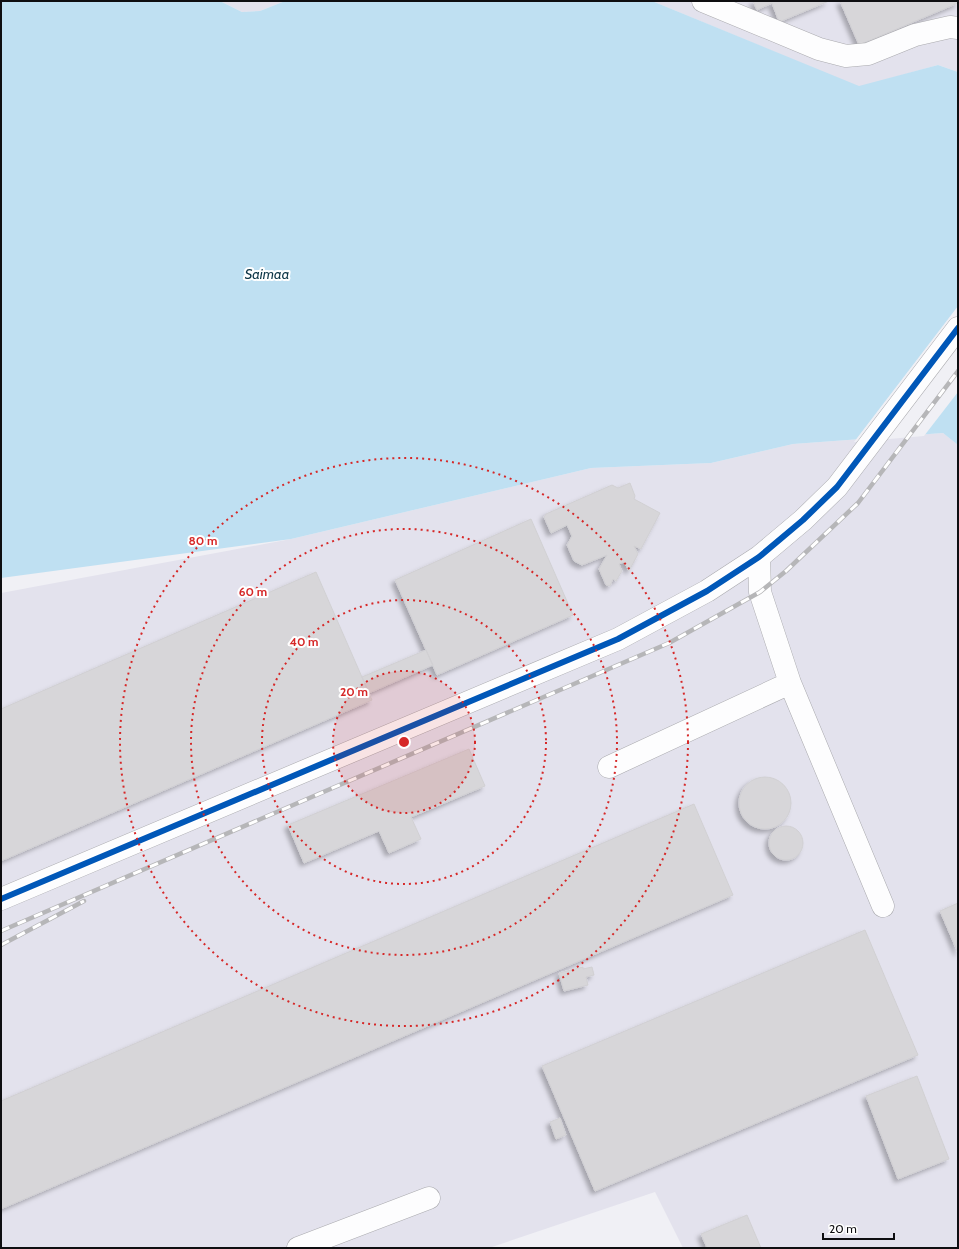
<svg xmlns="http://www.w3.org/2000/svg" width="959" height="1249" viewBox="0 0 959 1249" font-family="Cabin,sans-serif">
	<defs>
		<filter id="shadow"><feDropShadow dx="-3.5" dy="3.5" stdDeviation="2" flood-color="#0004"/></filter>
	</defs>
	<rect width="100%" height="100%" fill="#f0f0f5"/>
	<!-- built -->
	<path fill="#e3e2ed" d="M220,1H285L260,11L242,12Z
		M652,1H958V72L938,65L859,87Z
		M943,433L958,445V1248H683L655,1192L489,1248H1V593L291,539L591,468L711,463L793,444Z"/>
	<!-- water -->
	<path fill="#bfe0f2" d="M1,1H220L242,12L260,11L285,1H652L859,86L938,65L958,72V445L943,433L793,444L711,463L591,468L291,539L1,578Z"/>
	<!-- pier -->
	<path fill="#f0f0f5" d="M958,306V392L924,436L854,442Z"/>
	<!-- building -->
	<path fill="#d7d6d9" stroke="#d1d0d3" filter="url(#shadow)" d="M753,1H829L779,22L772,3L757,10Z
		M840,1H958V3L859,45Z
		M630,483L635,496L634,499L660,513L641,549L634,546L638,554L629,571L624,562L619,564L622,571L616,581L613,579L610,586L606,585L599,569L607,555L582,565L574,561L567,545L572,536L567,525L551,533L544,517L546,514L612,485L618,488Z
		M531,519L573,615L437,675L395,580Z
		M316,572L372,700L1,861V709Z
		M426,650L433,665L369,693L362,677Z
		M469,749L485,786L411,817L421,839L389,853L379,831L304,863L288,825Z
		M739 803a26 26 0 1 1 52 0a26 26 0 1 1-52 0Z
		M694,804L733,895L1,1209V1101Z
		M769 843a17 17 0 1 1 34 0a17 17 0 1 1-34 0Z
		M958,903V953L940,911Z
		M865,930L918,1055L595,1191L542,1066Z
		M583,967V969L592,967L594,975L586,977L588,985L564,991L559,973Z
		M917,1076L949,1159L898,1179L866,1096Z
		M560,1118L566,1135L556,1139L550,1122Z
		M747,1215L761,1248H707L701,1234Z"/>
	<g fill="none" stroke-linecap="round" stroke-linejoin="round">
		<!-- minor casing -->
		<g stroke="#aaaaae" stroke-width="23">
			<path id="minor" d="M703,1L819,49L846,56L868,54L915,35L950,27L958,28
				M759,557L760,592L790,683L883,906
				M609,767L790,683
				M1,899L618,639L707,591L759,557L803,520L837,487L958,328
				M298,1248L429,1198"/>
		</g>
		<!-- minor -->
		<use href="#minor" stroke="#fdfdfe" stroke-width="22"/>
		<!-- rail casing -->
		<g stroke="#b6b6b8" stroke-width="4.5">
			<path id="rail" d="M1,931L669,643L760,592L786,571L858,503L958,371
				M1,945L84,901"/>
		</g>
		<!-- rail -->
		<use href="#rail" stroke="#fff" stroke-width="3" stroke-dasharray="9" stroke-linecap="butt"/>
		<!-- cycleway casing -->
		<g stroke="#fff" stroke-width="8">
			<path id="cycleway" d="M1,899L618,639L707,591L759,557L803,520L837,487L958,328"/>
		</g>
		<!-- cycleway -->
		<use href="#cycleway" stroke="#0057b8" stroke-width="6"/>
	</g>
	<!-- distance rings -->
	<circle cx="404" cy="742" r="71" fill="#d62828" fill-opacity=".12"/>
	<g fill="none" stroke="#d62828" stroke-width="2" stroke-dasharray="2 4">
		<circle cx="404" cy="742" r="71"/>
		<circle cx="404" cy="742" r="142"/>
		<circle cx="404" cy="742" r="213"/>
		<circle cx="404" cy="742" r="284"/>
	</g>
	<g text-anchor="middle" stroke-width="4" stroke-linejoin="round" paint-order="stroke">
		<!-- water labels -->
		<g font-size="14" font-style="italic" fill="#0c3546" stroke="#fff">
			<text x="267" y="279">Saimaa</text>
		</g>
	</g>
	<circle cx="404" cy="742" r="6" fill="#d62828" stroke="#fff" stroke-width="2"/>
	<g font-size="12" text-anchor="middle" font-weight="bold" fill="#d62828" stroke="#fff" stroke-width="4" stroke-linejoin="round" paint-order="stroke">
		<text x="203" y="545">80 m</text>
		<text x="253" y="596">60 m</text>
		<text x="304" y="646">40 m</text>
		<text x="354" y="696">20 m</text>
	</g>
	<!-- border -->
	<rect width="959" height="1249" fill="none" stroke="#0e0e11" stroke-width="4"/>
	<!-- scale -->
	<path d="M823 1233v6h71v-6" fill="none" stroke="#0e0e11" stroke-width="2"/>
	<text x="829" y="1233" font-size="12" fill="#0e0e11" stroke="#ffffff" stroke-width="3" paint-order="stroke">20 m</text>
</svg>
